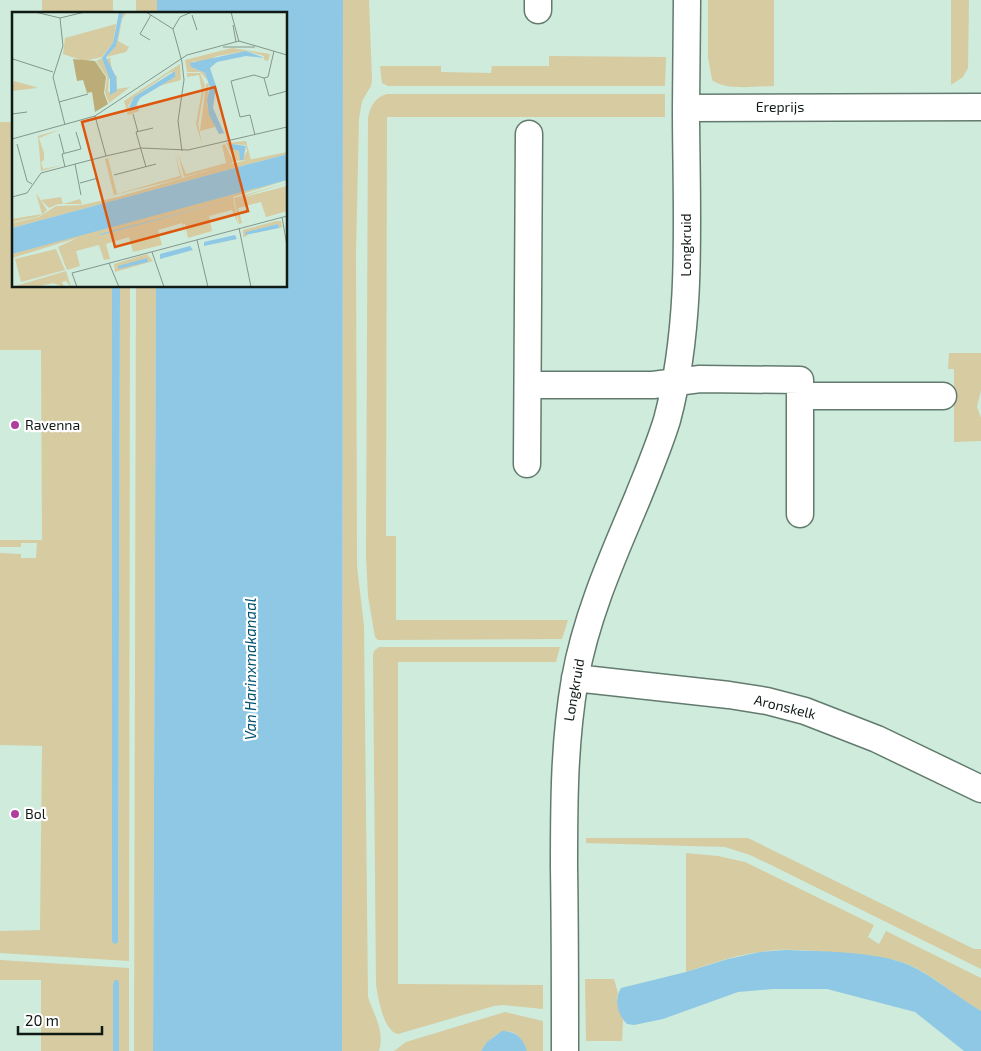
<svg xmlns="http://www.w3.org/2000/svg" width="981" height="1051" viewBox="0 0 981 1051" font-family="'Exo 2',sans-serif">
	<rect width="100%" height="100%" fill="#cfebdc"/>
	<!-- green -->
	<path fill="#d6cba1" d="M42,0H113V14H42Z
		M136,0H157V14H136Z
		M343,0H369L372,80L371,86L362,101L359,119L356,252L357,566L364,626L368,997C374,1016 385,1030 379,1051H342Z
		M708,0H774V86C756,86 726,91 712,80L708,57Z
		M951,0H969L968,68L963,77L951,85Z
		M549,56L666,57L665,86H388L382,83L380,66H441V72L491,73L492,66H549Z
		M387,94H665V117H387L386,536H396V620H568L562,639L378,640L375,637L368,596L366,556L368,118C370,107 375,97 387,94Z
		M0,122H14V286H112V941L116,944L118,942L120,286H130L129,961L0,953V931L40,930L42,746L0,745V553L21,554V558H36L37,543H21V547H0V540H42L41,350H0Z
		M136,286H156L153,1051H134Z
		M949,353H981V390L977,407L981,418V441L954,442V369H948Z
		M379,647H560L556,662H398V984L543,985V1009L503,1005L494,1006L398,1034C383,1031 378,997 376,984L373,655L374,651Z
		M586,838H748L974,949H981V969L769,864L750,855L725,847L586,843Z
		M686,853L718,856L745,862L874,925L868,937L879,944L886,931L981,978V1011C956,997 934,975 907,964C890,957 870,956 851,954C821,952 790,947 760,952C735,955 710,964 686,972Z
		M0,960L129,968V1051H119V984H113V1051H41V980H0Z
		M585,979H614L618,993L617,999L623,1020L622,1041H586Z
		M505,1012L543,1021V1051H527C517,1021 495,1029 481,1051H394L406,1042Z"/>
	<!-- water -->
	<path fill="#8ec8e5" d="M157,0H343L342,1051H153L156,286H286V14H157Z
		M112,286H120L118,942L116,944L113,943L112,941Z
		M786,950C820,951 880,952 909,965C935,977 957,997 981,1011V1051H964L915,1012L827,989H773L738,992L663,1019L634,1025L627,1024C617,1014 614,999 621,988L686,972L728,959L760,952Z
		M115,980H118L119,984V1051H113V984Z
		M502,1031C516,1031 523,1038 527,1051H481L487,1042Z"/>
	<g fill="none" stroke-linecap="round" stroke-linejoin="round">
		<!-- minor casing -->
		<g stroke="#627b6e" stroke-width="29">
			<path id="minor" d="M687,0L686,108L981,107
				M538,10V0
				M528,385H653L700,379L800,380V514
				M800,396H943
				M527,464L529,134
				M575,678L729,695L767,701L805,711L877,739L981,789
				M565,1051C565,990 565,929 564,867C564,804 564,742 575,679C586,616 613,556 638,497C648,472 659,446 667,420C694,319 686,211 686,108"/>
		</g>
		<!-- minor -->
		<use href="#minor" stroke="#fff" stroke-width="26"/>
	</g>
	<!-- markers -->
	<g fill="#ad409f" stroke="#fff" stroke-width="2">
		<circle cx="15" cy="425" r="5"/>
		<circle cx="15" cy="814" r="5"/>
	</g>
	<g text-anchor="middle" stroke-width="4.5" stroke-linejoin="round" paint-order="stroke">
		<!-- street labels -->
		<g font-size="14" fill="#101a15" stroke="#fff">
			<text x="780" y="112">Ereprijs</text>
			<text transform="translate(686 245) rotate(-90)" y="5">Longkruid</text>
			<text transform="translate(574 690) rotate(-80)" y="5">Longkruid</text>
			<text transform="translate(785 707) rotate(14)" y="5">Aronskelk</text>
		</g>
		<!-- poi labels -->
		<g font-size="14" fill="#101a15" stroke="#fff" text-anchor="start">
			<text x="25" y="430">Ravenna</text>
			<text x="25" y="819">Bol</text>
		</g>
		<!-- water labels -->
		<g font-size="15" font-style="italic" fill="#00516f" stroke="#fff">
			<text transform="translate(251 669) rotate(-90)" y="5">Van Harinxmakanaal</text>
		</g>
	</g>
	<!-- overview -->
	<g transform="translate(12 12)">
		<rect width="275" height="275" fill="#cfebdc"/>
		<path d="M111,0H115L110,7L106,29L117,35L114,40L94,45L104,34ZM104,12L101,31L90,45L72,49L51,42L53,26ZM220,36L258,42L256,49L252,48V44L235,39L205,44L191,51L181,49V56L193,61L196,69L188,60H175L173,48ZM98,45L100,59L105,65V77L118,75L97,91L93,81L95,65L84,49L90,46L97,64L96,80L105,79L104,65L97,55L94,49ZM168,52L169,68L147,74L162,66L163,59L157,61L122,85L116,94L119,97L125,91L127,99L116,103L112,89ZM175,61H188L193,73L186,112L190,132L184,112L190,79L187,63L175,65ZM2,69L24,75L25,76L0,79ZM197,71L195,92L203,115L188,119L194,72ZM47,118L27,126L32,141V148L29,150L31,157L51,153L29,159L26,124ZM234,129L239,148L223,149L214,131ZM220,132L234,133L235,139L229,149L227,139L217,134ZM213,132L221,149L219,152L172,165L166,142L174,162L214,151L210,133ZM275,140V142L0,216V211L27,205L44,194L70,193L106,185L222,151ZM163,142L170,166L102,183L93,147L96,146L105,182L168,164ZM275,168L221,185L226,212L220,198L197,204L200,219L176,226L173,212H171L174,226L170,211L146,218L150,233L121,240L117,225L94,232L98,247L92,248L87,233L64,239L68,254L55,258L46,235L65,226L0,246V242L45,229ZM219,188L89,223H88L89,222ZM275,171L224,187L275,174V199L254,205L249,190L226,196L230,211L227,212L222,186ZM24,181L35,198L31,202L25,205L0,210V207L30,202ZM49,185L51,192L68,187L70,192H46L37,196L29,188ZM264,209H269L270,215L267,216L266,212L235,220V224L231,225V218ZM44,237L53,258L9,270L3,247ZM135,242L141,249L103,260L102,252ZM54,259L59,275L54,269L50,270L52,275L41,271L25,275H0Z" fill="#d6cba1" fill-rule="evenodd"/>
		<path d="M61,47L83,49L94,65L92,81L96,92L83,100L80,80L75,81L71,68L65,69Z" fill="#bcad78"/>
		<path d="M107,0H111L104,34L94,45L104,65L105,79L98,83V68L90,46L101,31ZM234,39L253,46L234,44L205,50L198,56L204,74L201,96L212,121L207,122L197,103L195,88L198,75L193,61L179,55L178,51ZM163,59V65L128,86L122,97L117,95L122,85ZM220,132L234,134L231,148H228L227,139L217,136ZM275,142V168L0,242V216ZM219,188L89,223H88V222ZM266,212L267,216L233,223L234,220ZM223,223L225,227L192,234V230ZM178,234L181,238L148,247V242ZM135,246L136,250L106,257V254Z" fill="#8ec8e5"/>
		<path fill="none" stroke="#83978c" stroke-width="1" d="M23,0L48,6L73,0M134,0L161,17L170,50L172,68L166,109L170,139M219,0L227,30M180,3L185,18M48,6L51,34L41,65L53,113M221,13L224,30M161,17L168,5L180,0M138,28L128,22L139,3M211,35H243M262,39L256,65L252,66L257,84L275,79M0,51L1,47L41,60M47,90L76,82M0,102L15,100M121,102L126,120M47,122L52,141M243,123L238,103L228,105L219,69L242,63L252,66M0,127L83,104L175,43L227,29L275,43M5,132L15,169L20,172M94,144L129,136L176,138L275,115M63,152L69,183M53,155L50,142L69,137L64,120M134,155L124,120L141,116M102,163L144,152M68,171L86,166M0,185L15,181L29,161L94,144L83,104M270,205L275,234M227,216L239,275M185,228L196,275M140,240L152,275M97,251L107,275M65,275L60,261L275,204"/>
		<path fill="#dd560c" fill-opacity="0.15" stroke="#dd560c" stroke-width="2.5" d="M203,75L236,199L103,235L70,110Z"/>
		<rect width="275" height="275" fill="none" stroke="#101a15" stroke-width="2.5"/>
	</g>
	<!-- scale -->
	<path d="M18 1026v8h84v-8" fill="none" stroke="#101a15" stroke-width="2.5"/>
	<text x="25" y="1026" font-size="15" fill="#101a15" stroke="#ffffff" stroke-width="4" paint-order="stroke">20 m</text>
</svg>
